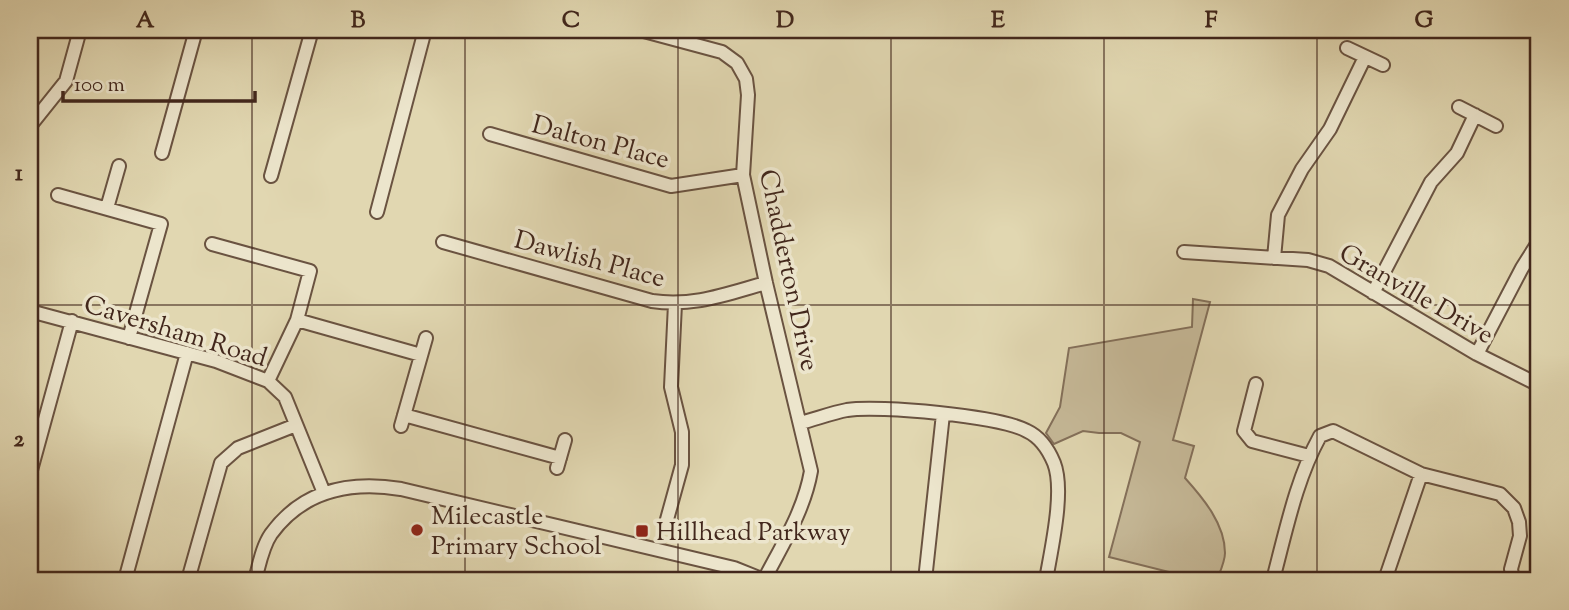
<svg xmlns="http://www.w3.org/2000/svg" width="1569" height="610" viewBox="0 0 1569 610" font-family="'Sorts Mill Goudy',serif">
	<rect width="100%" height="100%" fill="#e1d7b1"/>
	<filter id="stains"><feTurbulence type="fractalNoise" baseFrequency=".00286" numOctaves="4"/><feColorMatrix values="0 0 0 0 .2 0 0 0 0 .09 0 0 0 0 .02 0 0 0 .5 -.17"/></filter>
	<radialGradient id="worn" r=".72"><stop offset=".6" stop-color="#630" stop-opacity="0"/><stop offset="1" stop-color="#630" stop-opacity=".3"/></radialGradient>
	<!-- grass -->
	<path fill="#c6b998" stroke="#84705a" stroke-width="2" d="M1193,299L1210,302L1173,440L1194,446L1185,478C1203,498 1225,524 1225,553C1225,561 1220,572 1217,580H1201L1109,557L1140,442L1121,433H1099L1083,431L1054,444L1046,433L1060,407L1069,348L1192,327Z"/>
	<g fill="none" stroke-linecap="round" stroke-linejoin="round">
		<!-- minor casing -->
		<g stroke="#6a5341" stroke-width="16">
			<path id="minor" d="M640,30L722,52L737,63L746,79L748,95L743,175L766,283L811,471C804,511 782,545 764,580
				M1347,48L1383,65
				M1459,107L1496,126
				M30,126L66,81L80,30
				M490,134L671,186L743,175
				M162,153L196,30
				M271,176L312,30
				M58,195L161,224L129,338
				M107,208L119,166
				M377,212L425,30
				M443,242L652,301C694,307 726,294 766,283
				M212,244L310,271L297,320L268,381
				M1184,252L1308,260L1329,266L1477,354L1539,385
				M1274,258L1278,215L1302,169L1330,129L1365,57
				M1373,293L1431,182L1457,153L1475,115
				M30,311L216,361L268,381L285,397L324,493
				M297,320L421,355
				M1477,354L1522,268L1539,241
				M1256,384L1244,431L1252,441L1309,456
				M404,415L560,458
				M800,423C816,419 831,413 847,410C879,405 1000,416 1027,431C1040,437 1049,451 1054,463C1065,491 1051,550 1046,580
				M401,426L426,338
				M557,468L565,440
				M30,474L72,321
				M666,523L682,465V432L671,387L675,304
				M125,580L187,353
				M188,580L221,463L238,448L296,425
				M255,580C259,566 262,547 271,534C303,490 351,481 401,489L734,568L764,580
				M925,580L943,414
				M1276,580L1275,572C1287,526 1297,478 1320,436L1333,431L1421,474L1500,494L1514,508L1519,522L1520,536L1511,569L1513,580
				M1387,580V574L1421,474"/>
		</g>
		<!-- minor -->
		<use href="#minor" stroke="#ece5cc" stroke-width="12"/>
	</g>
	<!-- grid -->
	<path fill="none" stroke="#42271c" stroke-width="2" stroke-opacity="0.55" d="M252,30V580M465,30V580M678,30V580M891,30V580M1104,30V580M1317,30V580M30,305H1539"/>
	<!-- markers -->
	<g fill="#8f2418" stroke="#ece5cc" stroke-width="2.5">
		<circle cx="417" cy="530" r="7"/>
		<rect x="635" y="524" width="14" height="14" rx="3.5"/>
	</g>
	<g text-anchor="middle" stroke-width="7" stroke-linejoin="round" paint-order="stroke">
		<!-- street labels -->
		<g font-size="26" fill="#42271c" stroke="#ece5cc">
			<text transform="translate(601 141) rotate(15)" y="9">Dalton Place</text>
			<text transform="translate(590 258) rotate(15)" y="9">Dawlish Place</text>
			<text transform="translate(790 270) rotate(78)" y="9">Chadderton Drive</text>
			<text transform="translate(1417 293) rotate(30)" y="9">Granville Drive</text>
			<text transform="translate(176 330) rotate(17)" y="9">Caversham Road</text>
		</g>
		<!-- poi labels -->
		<g font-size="26" fill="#42271c" stroke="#ece5cc" text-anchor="start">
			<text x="431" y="524">Milecastle<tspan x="431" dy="30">Primary School</tspan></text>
			<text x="656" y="540">Hillhead Parkway</text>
		</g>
	</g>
	<!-- margin -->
	<rect width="1569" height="610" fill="none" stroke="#e1d7b1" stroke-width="77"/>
	<!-- scale -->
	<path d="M63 91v10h192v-10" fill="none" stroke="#42271c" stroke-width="3.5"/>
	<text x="74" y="91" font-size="21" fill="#42271c" stroke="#ece5cc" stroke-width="5" paint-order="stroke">100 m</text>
	<rect x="38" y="38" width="1492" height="534" fill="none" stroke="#42271c" stroke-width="2.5"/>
	<g font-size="23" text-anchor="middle" font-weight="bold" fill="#42271c">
		<text x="145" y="27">A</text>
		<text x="358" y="27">B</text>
		<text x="571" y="27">C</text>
		<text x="785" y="27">D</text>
		<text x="998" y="27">E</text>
		<text x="1211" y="27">F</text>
		<text x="1424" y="27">G</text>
		<text x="19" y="180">1</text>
		<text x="19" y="446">2</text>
	</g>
	<rect width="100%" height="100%" filter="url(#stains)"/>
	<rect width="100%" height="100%" fill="url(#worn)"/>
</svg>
